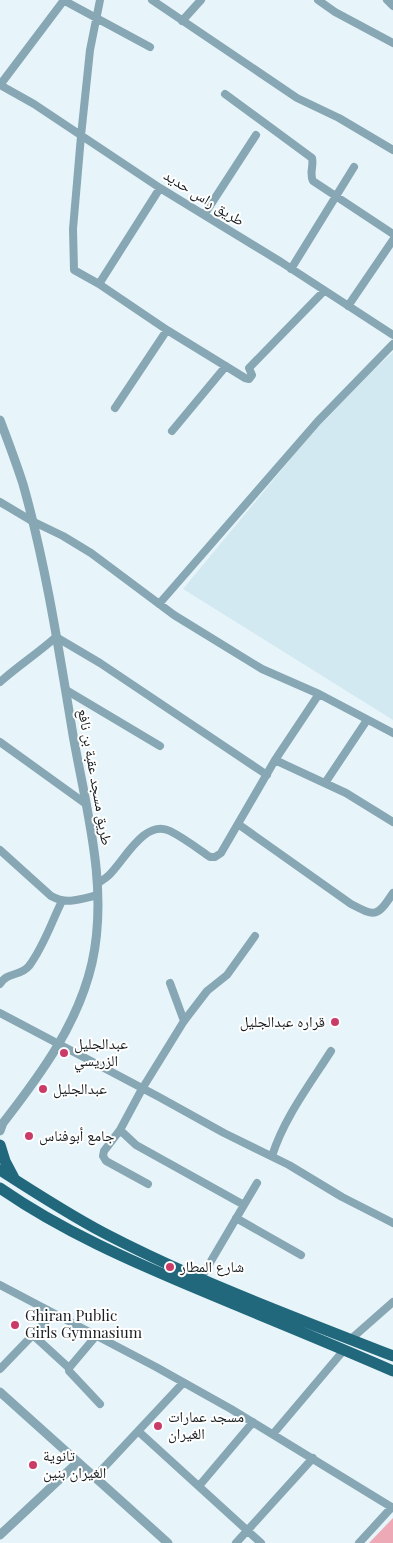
<svg xmlns="http://www.w3.org/2000/svg" width="393" height="1543" viewBox="0 0 393 1543" font-family="'Playfair Display','Noto Naskh Arabic',serif">
	<rect width="100%" height="100%" fill="#e7f5fa"/>
	<!-- built -->
	<path fill="#d3e9f1" d="M393,352V720L183,589L336,404Z"/>
	<!-- green -->
	<path fill="#edaab6" d="M393,1518V1543H369Z"/>
	<g fill="none" stroke-linecap="round" stroke-linejoin="round">
		<!-- minor -->
		<path stroke="#86a7b3" stroke-width="8" d="M63,0L150,47
			M152,0L297,98L339,118L393,150
			M318,0L335,12L393,43
			M387,0L393,6
			M182,21L201,0
			M0,85L34,104L160,188L281,262L393,335
			M0,85L64,0
			M225,94L312,158C314,166 309,173 313,181L393,234
			M160,188L99,284L167,330L245,378L249,379L252,375L249,368L324,291
			M204,215L256,135
			M291,269L354,167
			M99,284L74,270L73,229L81,136L90,50L100,0
			M348,306L393,240
			M115,408L167,330
			M172,431L226,366
			M0,502L32,521L63,536L91,553L174,615L262,669L319,694L393,733
			M159,604L318,421L393,344
			M0,682C18,666 38,653 56,637L100,663L267,775
			M66,690L160,746
			M0,742L86,804
			M275,760L346,793L393,822
			M325,783L367,720
			M238,824L351,904C376,917 377,917 393,893
			M0,850L51,896C67,905 81,899 98,895
			M98,883C101,881 105,879 108,876C123,863 144,818 170,831C184,838 197,848 210,857H215L221,853L275,760L319,694
			M170,983L184,1021
			M0,984C8,971 20,977 29,966C44,946 51,923 62,901
			M0,1013L159,1097L224,1133L289,1165L342,1197L393,1223
			M120,1130L136,1145L244,1205
			M272,1156C284,1118 310,1084 331,1051
			M148,1184L106,1161L103,1156L104,1151L120,1130L142,1089L184,1021L207,991L227,975L255,936
			M236,1218L301,1255
			M201,1278L257,1183
			M0,1285L156,1367L231,1409L393,1508
			M33,1335L69,1368
			M96,1336L69,1368V1371L100,1404
			M351,1339L393,1302
			M0,1369L53,1314
			M138,1431L261,1543
			M273,1434L344,1350
			M95,1477L183,1383
			M199,1486L253,1422
			M236,1543L313,1458
			M359,1543L392,1507"/>
		<!-- tertiary -->
		<path stroke="#86a7b3" stroke-width="9" d="M0,420C8,441 16,462 23,484C46,565 59,651 73,735C86,809 109,887 92,963C78,1024 41,1074 3,1123L0,1131
			M0,1392L168,1543
			M0,1535L78,1462"/>
		<!-- primary -->
		<path stroke="#21687d" stroke-width="11" d="M0,1145L5,1161L14,1178
			M0,1170C34,1192 68,1214 104,1233C196,1281 296,1318 393,1356
			M0,1188C62,1231 131,1261 200,1290C264,1317 329,1343 393,1371"/>
	</g>
	<!-- markers -->
	<g fill="#ca3c67" stroke="#fff" stroke-width="2">
		<circle cx="335" cy="1022" r="5"/>
		<circle cx="64" cy="1053" r="5"/>
		<circle cx="43" cy="1089" r="5"/>
		<circle cx="29" cy="1136" r="5"/>
		<circle cx="170" cy="1267" r="5"/>
		<circle cx="15" cy="1325" r="5"/>
		<circle cx="158" cy="1426" r="5"/>
		<circle cx="33" cy="1465" r="5"/>
	</g>
	<g text-anchor="middle" stroke-width="4" stroke-linejoin="round" paint-order="stroke">
		<!-- street labels -->
		<g font-size="15" fill="#191e20" stroke="#fff">
			<text transform="translate(204 198) rotate(32)" y="5">طريق راس حديد</text>
			<text transform="translate(95 777) rotate(80)" y="5">طريق مسجد عقبة بن نافع</text>
		</g>
		<!-- poi labels -->
		<g font-size="15" fill="#191e20" stroke="#fff" text-anchor="start">
			<text x="325" y="1027" text-anchor="end">قراره عبدالجليل</text>
			<text x="74" y="1049">عبدالجليل<tspan x="74" dy="17">الزريسي</tspan></text>
			<text x="53" y="1094">عبدالجليل</text>
			<text x="39" y="1141">جامع أبوفناس</text>
			<text x="180" y="1272">شارع المطار</text>
			<text x="25" y="1321">Ghiran Public<tspan x="25" dy="17">Girls Gymnasium</tspan></text>
			<text x="168" y="1422">مسجد عمارات<tspan x="168" dy="17">الغيران</tspan></text>
			<text x="43" y="1461">تانوية<tspan x="43" dy="17">الغيران بنين</tspan></text>
		</g>
	</g>
</svg>
